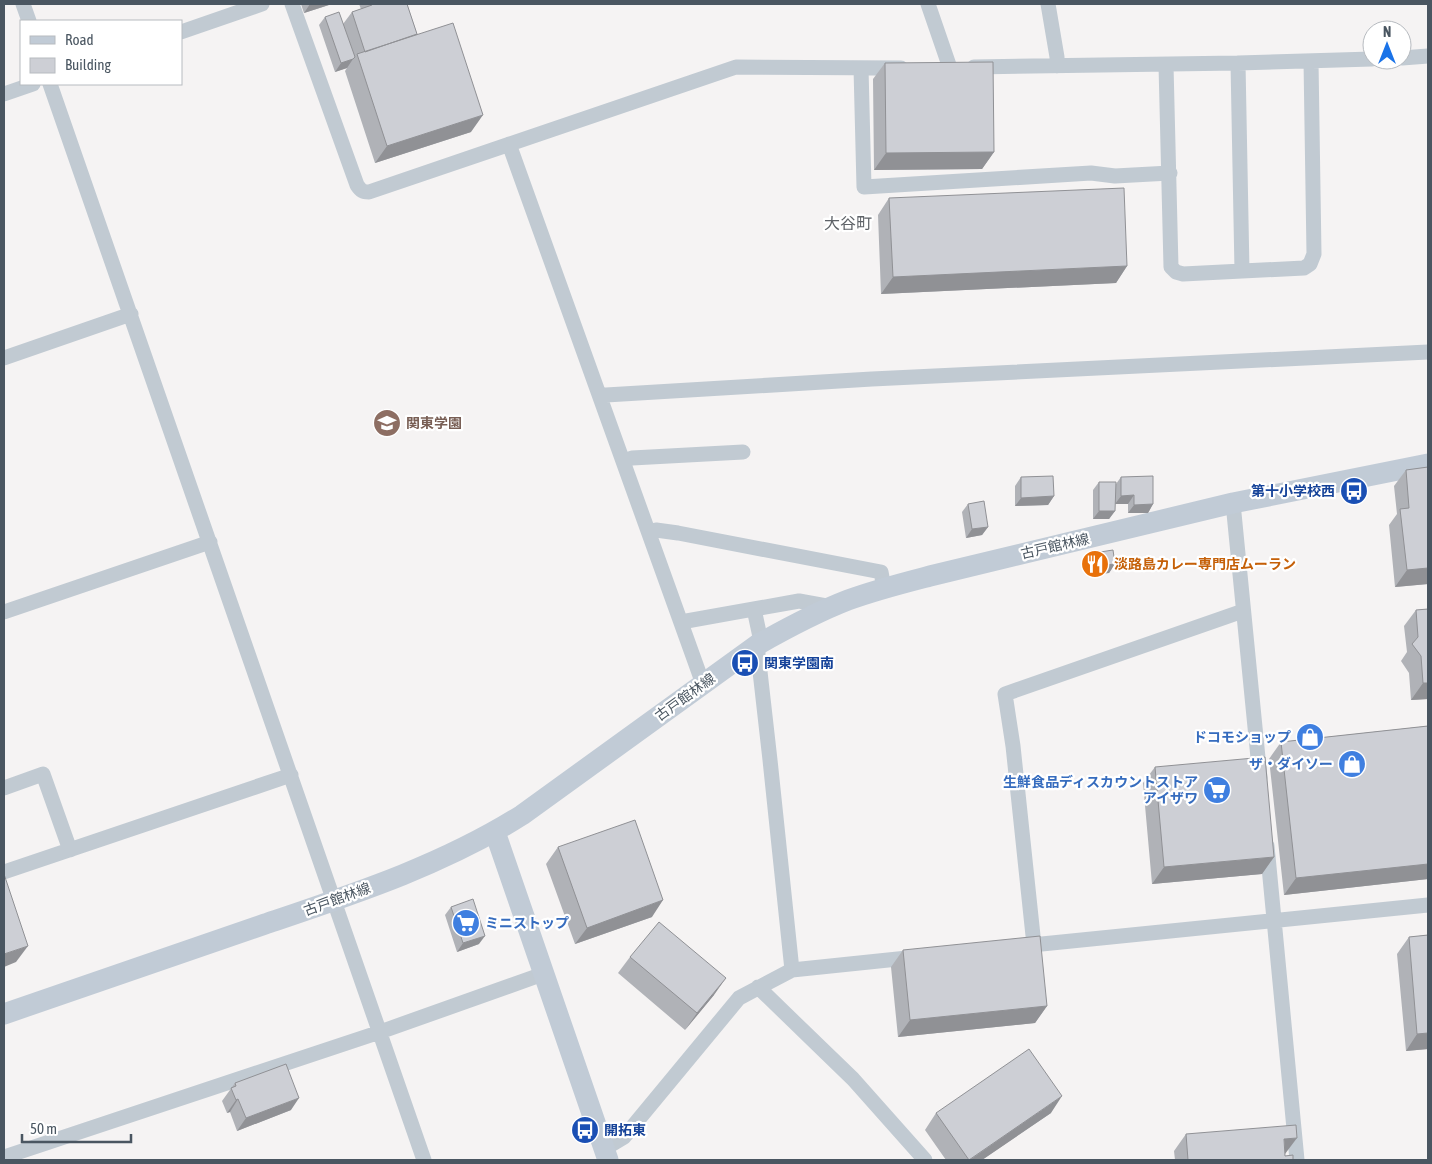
<svg xmlns="http://www.w3.org/2000/svg" width="1432" height="1164" viewBox="0 0 1432 1164" font-family="'Asap Condensed','Noto Sans JP',sans-serif">
	<rect width="100%" height="100%" fill="#f5f3f3"/>
	<g fill="none" stroke-linecap="round" stroke-linejoin="round">
		<!-- street -->
		<path stroke="#c1cad2" stroke-width="15" d="M23,4L29,21
			M292,4L357,185C361,191 363,192 369,192L736,67L901,68
			M928,4L950,68
			M1048,4L1057,57V66
			M181,32L262,4
			M1402,58L1428,56
			M1238,63L1242,271
			M1166,65L1171,267L1176,272L1183,274L1304,268L1310,264L1314,254L1311,61
			M974,67L1238,63L1372,59
			M861,68L864,187L1091,173L1115,176L1170,173
			M50,84L424,1160
			M4,94L33,84
			M509,144L703,684
			M4,358L131,314
			M600,396L606,395L872,379L1428,352
			M623,461L632,458L743,452
			M1233,503L1260,778
			M649,533L656,530L678,533L881,572L884,588
			M754,609L760,637L757,645L770,760L792,970
			M4,612L210,542
			M681,622L799,601L832,607
			M4,788L43,774L70,850
			M1267,846L1297,1160
			M4,872L291,775
			M1034,945L1013,746L1005,694L1243,611
			M1022,946L1428,905
			M758,987L853,1079L925,1160
			M604,1149L624,1137L739,998L792,970L917,957
			M4,1157L380,1032L543,974"/>
		<!-- secondary -->
		<path stroke="#c1cbd6" stroke-width="21" d="M495,832L608,1160
			M4,1014C91,984 178,954 265,924C354,894 443,865 522,815L757,645C787,628 817,612 848,600C875,590 903,583 930,576L1233,503L1428,464"/>
	</g>
	<!-- wall -->
	<path fill="#b0b2b7" d="M301,4H332L304,13Z
		M359,4H407L417,34L471,132L375,163L345,71L347,68L335,72L319,25L325,17L343,24L352,12L361,9Z
		M885,63L994,152L982,169L874,170L873,79Z
		M889,198L1127,266L1116,283L881,294L878,215Z
		M1428,467V584L1395,587L1389,525L1397,514L1394,486L1406,470Z
		M1021,477L1054,496L1048,505L1015,506V486Z
		M1121,477L1153,504L1148,513H1128V504H1115V511L1109,519H1093V490L1099,482L1116,484Z
		M968,504L988,527L982,535L966,538L962,512Z
		M1094,553L1115,564L1109,573L1090,575L1088,561Z
		M1428,609V699L1411,700L1409,673L1401,661L1407,652L1404,626L1416,610Z
		M1428,726V879L1284,895L1269,759L1281,742Z
		M1155,767L1274,857L1262,874L1152,884L1143,783Z
		M558,847L652,917L575,944L546,864Z
		M451,907L479,944L457,952L445,915Z
		M1428,935V1049L1406,1051L1397,954L1409,937Z
		M903,950L1047,1006L1035,1023L898,1037L891,967Z
		M630,957L714,995L685,1030L618,973Z
		M235,1083L291,1110L237,1131L230,1112L227,1113L222,1101Z
		M936,1113H1051L982,1160H946L925,1130Z
		M1186,1134L1285,1154V1156L1293,1160H1175L1174,1151Z"/>
	<!-- shaded-wall -->
	<path fill="#909195" d="M310,4H332L304,13Z
		M353,59L347,68L335,72L341,63Z
		M483,115L471,132L375,163L387,146Z
		M994,152L982,169L874,170L886,153Z
		M1127,266L1116,283L881,294L893,277Z
		M1134,495L1128,504H1115L1121,496Z
		M1054,496L1048,505L1015,506L1021,498Z
		M1153,504L1148,513H1128L1134,505Z
		M1099,511H1115L1109,519H1093Z
		M988,527L982,535L966,538L972,529Z
		M1115,564L1109,573L1090,575L1096,566Z
		M1428,568V584L1395,587L1407,570Z
		M1423,683H1428V699L1411,700Z
		M1274,857L1262,874L1152,884L1164,867Z
		M1428,864V879L1284,895L1296,878Z
		M663,900L652,917L575,944L587,928Z
		M485,936L479,944L457,952L463,943Z
		M28,946L16,962L4,967V954Z
		M726,978L714,995L685,1030L697,1013Z
		M1047,1006L1035,1023L898,1037L910,1020Z
		M1428,1033V1049L1406,1051L1417,1034Z
		M1062,1096L1051,1113L982,1160H970Z
		M299,1098L291,1110L237,1131L246,1118Z
		M238,1099L230,1112L227,1113L236,1100Z
		M1297,1138L1285,1154L1284,1139Z"/>
	<!-- building -->
	<path fill="#cdcfd5" stroke="#909195" d="M372,4H407L417,34L365,52L352,12L372,5Z
		M339,12L355,57L353,59L341,63L325,17Z
		M453,23L483,115L387,146L357,54Z
		M993,62L994,152L886,153L885,63Z
		M1124,188L1127,266L893,277L889,198Z
		M1428,467V568L1407,570L1400,509L1409,508L1406,470Z
		M1053,476L1054,496L1021,498V477Z
		M1153,476V504L1134,505V495L1121,496V477Z
		M1099,482H1116L1115,511H1099Z
		M984,501L988,527L972,529L968,504Z
		M1113,550L1115,564L1096,566L1094,553Z
		M1428,609V683H1423L1421,656L1412,644L1418,637L1416,610Z
		M1428,726V864L1296,878L1281,742Z
		M1265,757L1274,857L1164,867L1155,767Z
		M635,820L663,900L587,928L558,847Z
		M4,874L28,946L4,954Z
		M473,899L485,936L463,943L451,907Z
		M659,922L726,978L697,1013L630,957Z
		M1428,935V1033L1417,1034L1409,937Z
		M1040,936L1047,1006L910,1020L903,950Z
		M1029,1049L1062,1096L969,1160L936,1113Z
		M286,1064L299,1098L246,1118L238,1099L236,1100L231,1088L236,1086L235,1083Z
		M1296,1125L1297,1138L1284,1139L1285,1156L1293,1155V1160H1188L1186,1134Z"/>
	<!-- icons -->
	<defs>
		<g id="school-disc" transform="scale(1.4375)"><circle r="9.5" fill="#8d6e63" stroke="#fff"/><path d="M0-5L7-2L0 1L-7-2ZM-4 1L0 2.5L4 1V4Q0 6-4 4Z" fill="#fff"/></g>
		<g id="bus-disc" transform="scale(1.4375)"><circle r="9.5" fill="#1a4fb4" stroke="#fff"/><path d="M-5-6H5V4H4V6H2V4H-2V6H-4V4H-5ZM-3.5-4V0h7V-4ZM-3.5 1.2v1.5H-2V1.2ZM2 1.2v1.5H3.5V1.2Z" fill="#fff"/></g>
		<g id="restaurant-disc" transform="scale(1.4375)"><circle r="9.5" fill="#e8710a" stroke="#fff"/><path d="M-5-6h1v4h1v-4h1v4h1v-4h1v5L-1.5 .5V6h-2V.5L-5-1ZM5-6V6H3V1.5H1.5Q1.5-4 5-6Z" fill="#fff"/></g>
		<g id="shop-disc" transform="scale(1.4375)"><circle r="9.5" fill="#3f7fe0" stroke="#fff"/><path d="M-5-2.5h2.3a2.7 3.5 0 0 1 5.4 0H5L5.5 6h-11ZM-1.5-2.5h3a1.5 2.3 0 0 0-3 0Z" fill="#fff"/></g>
		<g id="supermarket-disc" transform="scale(1.4375)"><circle r="9.5" fill="#3f7fe0" stroke="#fff"/><path d="M-6-5.5h2.5l.6 2H6L4.5 2H-2.5L-4.4-4H-6ZM-1.5 3.2a1.3 1.3 0 1 0 .1 0ZM3 3.2a1.3 1.3 0 1 0 .1 0Z" fill="#fff"/></g>
	</defs>
	<g fill-rule="evenodd">
		<use href="#school-disc" x="387" y="423"/>
		<use href="#bus-disc" x="1354" y="491"/>
		<use href="#restaurant-disc" x="1095" y="564"/>
		<use href="#bus-disc" x="745" y="663"/>
		<use href="#shop-disc" x="1310" y="737"/>
		<use href="#shop-disc" x="1352" y="764"/>
		<use href="#supermarket-disc" x="1217" y="790"/>
		<use href="#supermarket-disc" x="466" y="923"/>
		<use href="#bus-disc" x="585" y="1130"/>
	</g>
	<g text-anchor="middle" stroke-width="4.5" stroke-linejoin="round" paint-order="stroke">
		<!-- education labels -->
		<g font-size="14" font-weight="bold" fill="#785e54" stroke="#fff" text-anchor="start">
			<text x="406" y="428">関東学園</text>
		</g>
		<!-- transit labels -->
		<g font-size="14" font-weight="bold" fill="#164399" stroke="#fff" text-anchor="start">
			<text x="1335" y="496" text-anchor="end">第十小学校西</text>
			<text x="764" y="668">関東学園南</text>
			<text x="604" y="1135">開拓東</text>
		</g>
		<!-- street labels -->
		<g font-size="14" fill="#4a5661" stroke="#fff">
			<text transform="translate(1055 546) rotate(-13)" y="5">古戸館林線</text>
			<text transform="translate(685 697) rotate(-36)" y="5">古戸館林線</text>
			<text transform="translate(337 899) rotate(-20)" y="5">古戸館林線</text>
		</g>
		<!-- food labels -->
		<g font-size="14" font-weight="bold" fill="#c56008" stroke="#fff" text-anchor="start">
			<text x="1114" y="569">淡路島カレー専門店ムーラン</text>
		</g>
		<!-- shop labels -->
		<g font-size="14" font-weight="bold" fill="#366cbe" stroke="#fff" text-anchor="end">
			<text x="1291" y="742">ドコモショップ</text>
			<text x="1333" y="769">ザ・ダイソー</text>
			<text x="1198" y="787">生鮮食品ディスカウントストア<tspan x="1198" dy="16">アイザワ</tspan></text>
			<text x="485" y="928" text-anchor="start">ミニストップ</text>
		</g>
		<!-- quarter labels -->
		<g font-size="16" fill="#5f6368" stroke="#fff">
			<text x="848" y="229">大谷町</text>
		</g>
	</g>
	<!-- border -->
	<rect width="1432" height="1164" fill="none" stroke="#4a5661" stroke-width="10"/>
	<!-- legend -->
	<rect x="20" y="20" width="162" height="65" fill="#ffffff" stroke="#b7bbc0"/>
	<rect x="30" y="36" width="25" height="8" fill="#c1cbd6" stroke="#b7bbc0"/>
	<text x="65" y="45" font-size="15" fill="#4a5661">Road</text>
	<rect x="30" y="58" width="25" height="15" fill="#cdcfd5" stroke="#b7bbc0"/>
	<text x="65" y="70" font-size="15" fill="#4a5661">Building</text>
	<!-- north arrow -->
	<g transform="translate(1387 45)"><circle r="24" fill="#ffffff" stroke="#b7bbc0"/>
	<path d="M0-4L9 19L0 12L-9 19Z" fill="#1a73e8"/>
	<text y="-8" font-size="14" font-weight="bold" text-anchor="middle" fill="#4a5661">N</text>
	</g>
	<!-- scale -->
	<path d="M22 1134v8h109v-8" fill="none" stroke="#4a5661" stroke-width="2.5"/>
	<text x="30" y="1134" font-size="15" fill="#4a5661" stroke="#ffffff" stroke-width="4" paint-order="stroke">50 m</text>
</svg>
